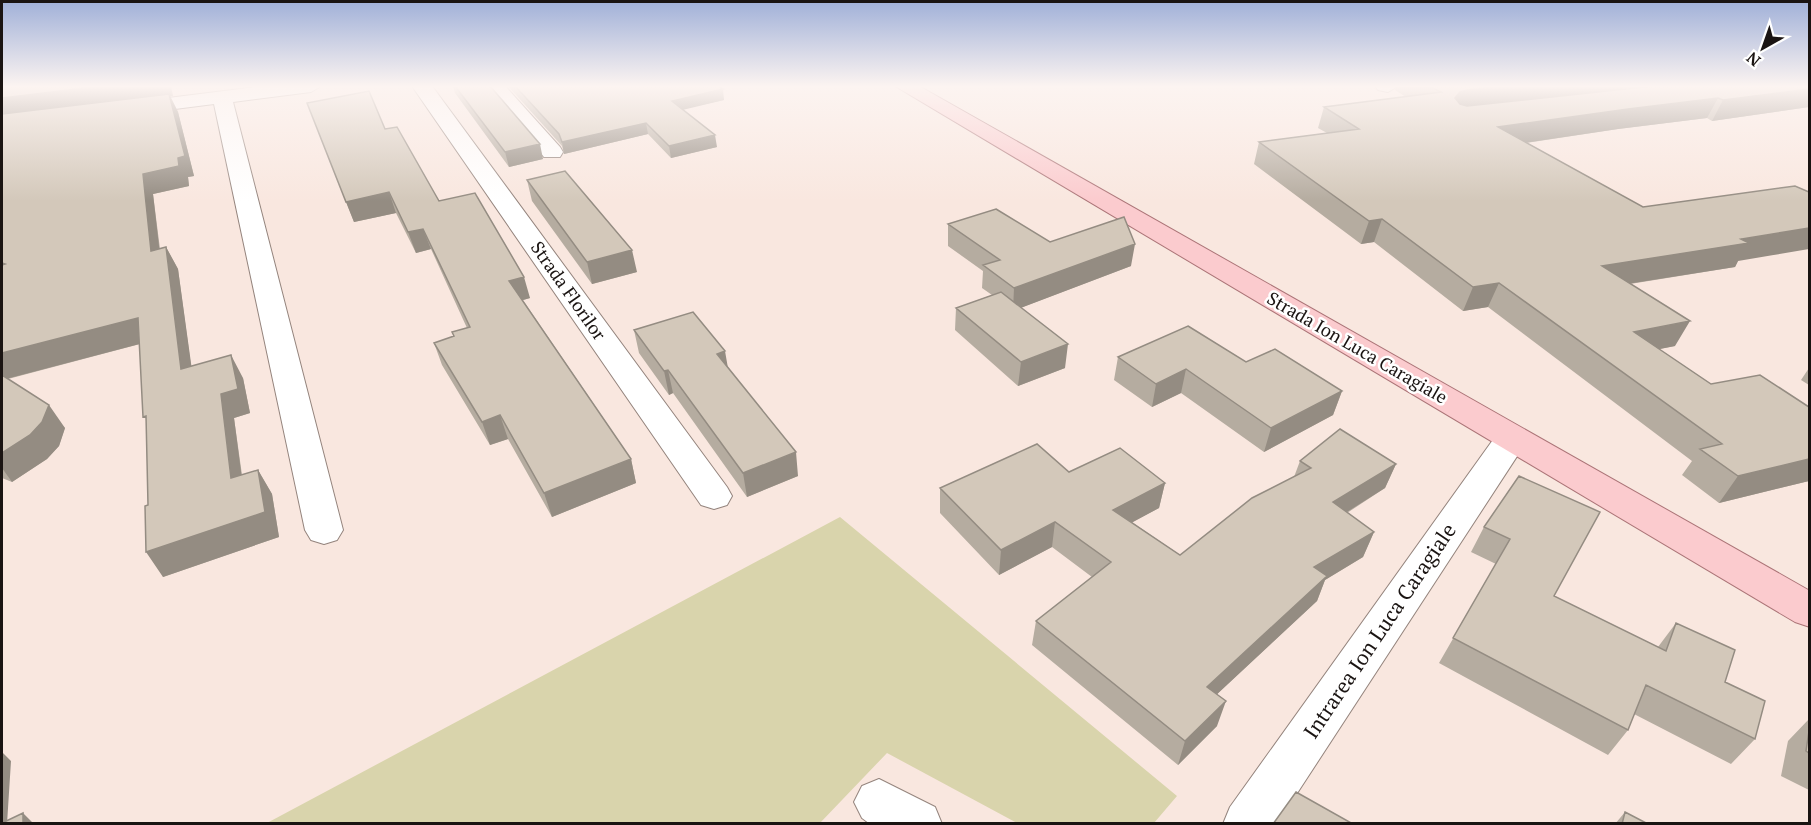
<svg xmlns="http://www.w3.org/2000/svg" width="1811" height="825" viewBox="0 0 1811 825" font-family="'PT Serif',serif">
	<rect width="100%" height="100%" fill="#f9e7df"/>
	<!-- green -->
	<path fill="#d9d4ac" d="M840,517L1177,796L1154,823H1017L887,753L820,823H267Z"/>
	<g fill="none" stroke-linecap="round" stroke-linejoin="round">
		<!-- minor casing -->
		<g stroke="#94847d" stroke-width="2">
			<path id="minor" d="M265,86H321L311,92L233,102L343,530L337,540L324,544L311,540L305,530L214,104L128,115L121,113L118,109L121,105L128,103Z
				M412,86H432L727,487L732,496L727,505L714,509L701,505Z
				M485,86H505L560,147L563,152L560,157H544Z
				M1375,86H1398L1388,92L1378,90Z
				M1512,427L1524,430L1529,438L1277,824H1223L1230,807L1500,430Z
				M879,779L935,807L942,824H870L862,818L854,802L862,786Z"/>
		</g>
		<!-- major casing -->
		<g stroke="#ab7477" stroke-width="2">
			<path id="major" d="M895,86H919L1810,591V627L1795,622Z"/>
		</g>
		<!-- minor -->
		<use href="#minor" fill="#fff" fill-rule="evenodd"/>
		<!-- major -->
		<use href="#major" fill="#fbcbce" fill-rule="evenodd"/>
	</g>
	<!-- wall -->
	<path fill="#b5aca0" d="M2,86L173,96H170L178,112L194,176L188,177L189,186L153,194L160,249L166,247L178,269L191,366L243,378L250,413L234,418L242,475L258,470L272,494L279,537L163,577L148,505L146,421L140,344L8,379L65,428L59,446L47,459L12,482L2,478Z
		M453,86H490L543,159L509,167L455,93Z
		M508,86H718L724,100L683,109L717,147L671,158L648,134L564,154L562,146Z
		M1396,86H1809V107L1712,121L1707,118L1618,129L1526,143L1738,261L1735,267L1630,284L1675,346L1659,349L1711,384L1809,407V481L1719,503L1682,475L1692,461L1488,307L1463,311L1374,242L1361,244L1254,164L1259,142L1327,133L1318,128L1324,107L1406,97L1395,90Z
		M307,103L385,129L439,201L530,298L523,300L631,459L636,483L552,517L508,439L490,445L442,365L434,343L454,337L452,332L467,328L431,249L416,253L396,213L354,222Z
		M527,180L637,272L592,284L532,201Z
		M948,224L1050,242L1131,266L1020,308L1065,368L1018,386L955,330L956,308L992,295L982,288L983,271L948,246Z
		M634,330L728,367L798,476L747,497L673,393L669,395L639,353Z
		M1118,357L1246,362L1342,391L1333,415L1264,452L1181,393L1152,407L1114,380Z
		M1809,368V385L1801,380Z
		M1300,461L1396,464L1385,488L1347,513L1374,532L1363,557L1325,580L1317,601L1217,694V726L1178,765L1032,645L1036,621L1092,577L1052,547L999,575L940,513V488L1069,472L1165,483L1159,508L1132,522L1180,555L1294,477Z
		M1519,476L1554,596L1658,647L1676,623L1725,682L1755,739L1731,764L1634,714L1628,730L1608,755L1439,663L1496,564L1471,552L1484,527Z
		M1809,719V790L1781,776L1788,741Z
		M1625,812L1648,824H1615Z"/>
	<!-- shaded-wall -->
	<path fill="#948c82" d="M102,86H171L173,96H170L178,112L194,176L188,177L189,186L153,194L162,272L2,119V98Z
		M1505,86H1675L1460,110L1455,98L1460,92L1467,90Z
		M723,89L724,100L674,112L672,101Z
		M1809,89V107L1712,121L1723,100Z
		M1718,98L1707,118L1618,129L1490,148L1498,127L1628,109Z
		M646,123L648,134L564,154L562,142Z
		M715,135L717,147L671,158L669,146Z
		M540,144L543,159L509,167L505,152Z
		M389,192L396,213L354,222L346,202Z
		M1382,219L1374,242L1361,244L1369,221Z
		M1809,228V249L1738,261L1735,267L1589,290L1602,266L1741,239Z
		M423,229L431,249L416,253L408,232Z
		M1135,244L1131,266L1013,311L1014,288Z
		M166,247L178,269L195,392L181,369Z
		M632,250L637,272L592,284L587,262Z
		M524,277L530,298L516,302L509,281Z
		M1499,283L1488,307L1463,311L1473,287Z
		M138,318L151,341L2,380V353Z
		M1690,321L1675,346L1620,357L1634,332Z
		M1068,344L1065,368L1018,386L1021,362Z
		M725,351L729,374L717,354Z
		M231,355L243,378L250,413L234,418L245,502L231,478L221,394Z
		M1186,369L1181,393L1152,407L1156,384Z
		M668,370L673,393L669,395L664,371Z
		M1342,391L1333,415L1264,452L1271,428Z
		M49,405L65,428L59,446L47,459L12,482L2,468V453Z
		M500,415L508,439L490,445L482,422Z
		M796,452L798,476L747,497L743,473Z
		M631,459L636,483L552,517L544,493Z
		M1809,459V481L1719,503L1738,476Z
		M1396,464L1385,488L1323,527L1333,502Z
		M258,470L272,494L279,537L163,577L146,552Z
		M1165,483L1159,508L1109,535L1113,510Z
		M1055,522L1052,547L999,575L1001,550Z
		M1374,532L1363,557L1325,580L1317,601L1199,711L1207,687L1314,567Z
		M1226,701L1217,726L1178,765L1185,741Z
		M2,752L11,761L7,824H2Z
		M23,813L34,824H23Z"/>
	<!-- building -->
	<path fill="#d3c8ba" stroke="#948c82" stroke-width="1.5" d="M2,86H102L2,98Z
		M455,86H490L540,144L505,152Z
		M515,86H718L723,89L672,101L715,135L669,146L646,123L562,142L559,134Z
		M1429,86H1505L1467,90L1460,92L1455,98L1460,104L1467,106L1653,86H1809V89L1723,100L1718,98L1628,109L1498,127L1643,207L1795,186L1809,192V228L1741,239L1749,243L1602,266L1690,321L1634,332L1711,384L1760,375L1809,407V459L1738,476L1700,449L1722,444L1499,283L1473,287L1382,219L1369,221L1259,142L1359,129L1324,107L1441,92Z
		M369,91L385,129L397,127L439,201L475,193L524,277L509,281L631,459L544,493L500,415L482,422L434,343L454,336L452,332L470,327L423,229L408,232L389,192L346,202L307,103Z
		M169,94L185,156L178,158L179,166L143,174L151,251L166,247L181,369L231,355L238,389L221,394L231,478L258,470L265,512L146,552L145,506L148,505L146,416L143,417L138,318L2,353V265L5,264L2,263V114Z
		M565,171L632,250L587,262L527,180Z
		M996,209L1050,242L1124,217L1135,244L1014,288L983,265L1000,260L948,224Z
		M1001,292L1068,344L1021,362L956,308Z
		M693,312L725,351L717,354L796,452L743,473L668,370L664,371L634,330Z
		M1188,326L1246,362L1275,349L1342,391L1271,428L1186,369L1156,384L1118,357Z
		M2,375L49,405L42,422L30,435L2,453Z
		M1340,429L1396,464L1333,502L1374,532L1314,567L1327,576L1207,687L1226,701L1185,741L1036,621L1111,562L1055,522L1001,550L940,488L1037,444L1069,472L1120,448L1165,483L1113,510L1180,555L1252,498L1311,468L1300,461Z
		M1519,476L1600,512L1554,596L1666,651L1676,623L1735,650L1725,682L1765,701L1755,739L1646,685L1628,730L1453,638L1510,539L1484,527Z
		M1809,731V753L1806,751Z
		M1296,792L1353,824H1273Z
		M1625,812L1648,824H1622Z
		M23,813V824H2V823Z"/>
	<!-- sky -->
	<linearGradient id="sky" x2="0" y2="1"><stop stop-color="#a0b0d8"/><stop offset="0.43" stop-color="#fcf4f1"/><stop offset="1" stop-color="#fcf4f1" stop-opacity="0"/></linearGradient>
	<rect width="1811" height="201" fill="url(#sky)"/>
	<g text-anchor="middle" stroke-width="5" stroke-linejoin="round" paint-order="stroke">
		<!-- street labels -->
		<g font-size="18" fill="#1a1412" stroke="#fff">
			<text transform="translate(568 291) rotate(55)" y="6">Strada Florilor</text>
			<text transform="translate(1357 348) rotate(30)" y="6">Strada Ion Luca Caragiale</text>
		</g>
		<!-- near-street labels -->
		<g font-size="21" fill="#1a1412" stroke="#fff">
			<text transform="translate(1380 631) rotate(-56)" y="7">Intrarea Ion Luca Caragiale</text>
		</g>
	</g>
	<!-- border -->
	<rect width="1811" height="825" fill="none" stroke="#1a1412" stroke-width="6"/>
	<!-- north arrow -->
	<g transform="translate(1763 48) rotate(220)" stroke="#ffffff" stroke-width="4.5" paint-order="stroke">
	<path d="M0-4.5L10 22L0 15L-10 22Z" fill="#1a1412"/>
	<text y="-9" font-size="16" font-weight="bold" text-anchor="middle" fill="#1a1412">N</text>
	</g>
</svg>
